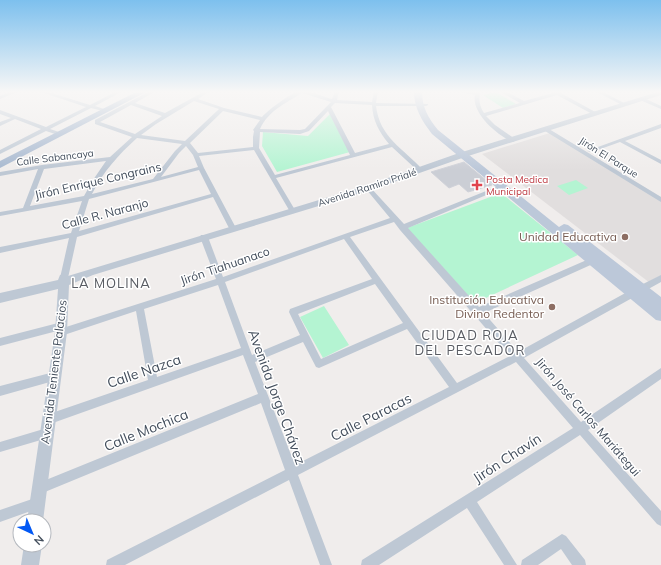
<svg xmlns="http://www.w3.org/2000/svg" width="661" height="565" viewBox="0 0 661 565" font-family="Mulish,sans-serif">
	<rect width="100%" height="100%" fill="#f0edec"/>
	<!-- education -->
	<path fill="#e1dede" d="M553,132L661,197V277L650,283L482,154Z"/>
	<!-- green -->
	<path fill="#b4f4d2" d="M496,92L516,104L503,108L483,95Z
		M330,114L350,152L277,172L262,146L263,132L308,136Z
		M576,180L588,188L569,195L557,186Z
		M501,193L578,255L475,303L407,228Z
		M324,306L349,345L323,358L300,317Z"/>
	<!-- building -->
	<path fill="#cbced5" stroke="#d0d2d9" d="M464,162L492,185L468,192L459,184L449,188L431,172Z"/>
	<g fill="none" stroke-linecap="round" stroke-linejoin="round">
		<!-- minor -->
		<path fill="#bec8d4" fill-rule="evenodd" d="M13,91H19L0,99V96Z
			M38,91H45L90,105L117,91H123L95,106L107,110V112L91,108L50,129L62,133V135H58L46,131L0,154V150L41,129L15,119L0,126V122L11,118L0,114V110L46,127L86,107Z
			M150,91H156L135,103L165,113L205,91H210L198,99L224,108L262,117C268,110 291,93 299,91C307,89 324,97 332,99L335,91H339L337,100L372,102L374,91H378L376,103L428,104V105L426,106H376C380,138 403,148 423,170L420,172L418,171L392,147L276,178L295,210L292,212L289,210L254,150L199,156L204,168L236,228L234,230H230L213,197L77,237L68,278L67,280H61L60,278L69,238L0,253V247L71,233L82,201L0,216V212L23,208L38,169L0,176V172L42,165L110,157L132,137L95,124V120ZM302,93L331,102L305,129L300,130L260,129C268,111 286,103 302,93ZM194,101L219,109L185,141L141,135L156,124ZM335,103L372,105C373,121 379,132 389,144L355,153L331,107ZM131,105L162,116L135,134L100,122ZM223,111L260,120L253,130L254,131L253,137V147L198,153L190,143ZM328,111L350,155L275,175L259,148L260,132L300,134L309,131ZM137,138L182,144L175,151L153,179L92,194C103,172 118,155 137,138ZM186,146L193,155L198,167L161,177L179,153ZM106,161L93,180L84,196L30,206L44,169ZM199,170L211,194L79,231L89,199Z
			M454,91L475,92L476,91H480C479,100 479,105 484,113L520,103L499,91H505L524,101L553,93L552,91H557L599,114L594,115L557,95L486,116L495,125L515,139L516,140L513,142C498,136 471,113 475,95Z
			M595,91H601L626,104L622,105Z
			M640,98H644L661,106V109L640,100Z
			M661,124V128L625,141L661,160V164L620,142L592,152L587,151Z
			M545,129H549L661,197V202L545,131Z
			M501,185L503,186V188L408,228L479,307L589,259H595L596,261L595,263L484,313L518,352L629,291L661,275V282L524,358L581,422L661,368V379L588,430L661,511V526L657,524L580,435L477,502L517,565H504L467,508L379,565H361L362,560L573,428L516,362L298,475L332,565H320L289,480L125,565H106L107,560L285,470L261,403L40,494L36,492L34,488L36,484L258,394L243,355L50,424L46,423L45,419L46,415L148,380L136,311L61,336L58,335L57,331L0,346V338L62,322L65,323L66,327L216,279L200,237L201,235H207L208,237L223,277L390,218L366,189V187H370L404,224ZM394,222L400,230L510,356L457,383L350,237ZM344,239L372,279L290,309L289,312L300,335L252,355L225,282ZM375,284L403,323L321,359L298,314ZM218,285L241,348L157,377L144,309ZM407,329L449,387L295,465L255,362L303,342L316,367L319,368Z
			M54,372L57,374L59,377L57,380L0,396V386Z
			M47,428L51,429L52,433L51,437L0,452V442Z
			M38,497L42,499L44,503L42,507L0,522V510Z
			M562,534L566,536L585,560L586,565H572L561,549L538,565H521L522,560Z"/>
		<!-- tertiary -->
		<path fill="#bec8d4" fill-rule="evenodd" d="M661,91V95L465,157L371,190L93,275L69,285L67,332L43,521H27L55,332L58,289L0,303V293L58,280L60,275L64,274L68,276L365,186L459,153Z
			M24,545H42L39,565H21Z"/>
		<!-- secondary -->
		<path fill="#bcc8d9" fill-rule="evenodd" d="M414,91H422C422,107 428,118 438,130L559,227L564,224L568,225L661,297V321L656,320L432,134C422,121 414,108 414,91Z"/>
		<!-- primary -->
		<path fill="#a8b9d0" fill-rule="evenodd" d="M138,91H148L0,168V161Z"/>
	</g>
	<!-- sky -->
	<linearGradient id="sky" x2="0" y2="1"><stop stop-color="#7dc0ee"/><stop offset="0.54" stop-color="#f8f7f6"/><stop offset="1" stop-color="#f8f7f6" stop-opacity="0"/></linearGradient>
	<rect width="661" height="170" fill="url(#sky)"/>
	<!-- markers -->
	<path fill="#e0444e" stroke="#fff" stroke-width="1.5" d="M475 179h4v4h4v4h-4v4h-4v-4h-4v-4h4z"/>
	<g fill="#8d6e63" stroke="#fff" stroke-width="1.5">
		<circle cx="625" cy="237" r="4"/>
		<circle cx="552" cy="307" r="4"/>
	</g>
	<g text-anchor="middle" stroke-width="3" stroke-linejoin="round" paint-order="stroke">
		<!-- far-street labels -->
		<g font-size="10" fill="#434e5c" stroke="#fff">
			<text transform="translate(55 157) rotate(-7)" y="4">Calle Sabancaya</text>
			<text transform="translate(609 157) rotate(32)" y="4">Jirón El Parque</text>
			<text transform="translate(367 187) rotate(-18)" y="4">Avenida Ramiro Prialé</text>
		</g>
		<!-- far-health labels -->
		<g font-size="10" fill="#be3a42" stroke="#fff" text-anchor="start">
			<text x="486" y="183">Posta Medica<tspan x="486" dy="12">Municipal</tspan></text>
		</g>
		<!-- street labels -->
		<g font-size="12" fill="#434e5c" stroke="#fff">
			<text transform="translate(98 181) rotate(-13)" y="4">Jirón Enrique Congrains</text>
			<text transform="translate(105 214) rotate(-15)" y="4">Calle R. Naranjo</text>
			<text transform="translate(225 266) rotate(-19)" y="4">Jirón Tiahuanaco</text>
			<text transform="translate(54 372) rotate(-83)" y="4">Avenida Teniente Palacios</text>
			<text transform="translate(588 417) rotate(49)" y="4">Jirón José Carlos Mariátegui</text>
		</g>
		<!-- education labels -->
		<g font-size="12" fill="#785e54" stroke="#fff" text-anchor="end">
			<text x="617" y="241">Unidad Educativa</text>
			<text x="544" y="304">Institución Educativa<tspan x="544" dy="14">Divino Redentor</tspan></text>
		</g>
		<!-- neighbourhood labels -->
		<g font-size="13" letter-spacing="1" fill="#595c63" stroke="#fff">
			<text x="111" y="288">LA MOLINA</text>
			<text x="470" y="340">CIUDAD ROJA<tspan x="470" dy="15">DEL PESCADOR</tspan></text>
		</g>
		<!-- near-street labels -->
		<g font-size="14" fill="#434e5c" stroke="#fff">
			<text transform="translate(144 371) rotate(-19)" y="5">Calle Nazca</text>
			<text transform="translate(277 397) rotate(70)" y="5">Avenida Jorge Chávez</text>
			<text transform="translate(371 417) rotate(-27)" y="5">Calle Paracas</text>
			<text transform="translate(146 430) rotate(-22)" y="5">Calle Mochica</text>
			<text transform="translate(507 458) rotate(-33)" y="5">Jirón Chavín</text>
		</g>
	</g>
	<!-- north arrow -->
	<g transform="translate(32 533) rotate(136)"><circle r="19" fill="#ffffff" stroke="#b4b8be"/>
	<path d="M0-3L7 15L0 10L-7 15Z" fill="#0258f4"/>
	<text y="-6" font-size="11" font-weight="bold" text-anchor="middle" fill="#434e5c">N</text>
	</g>
</svg>
